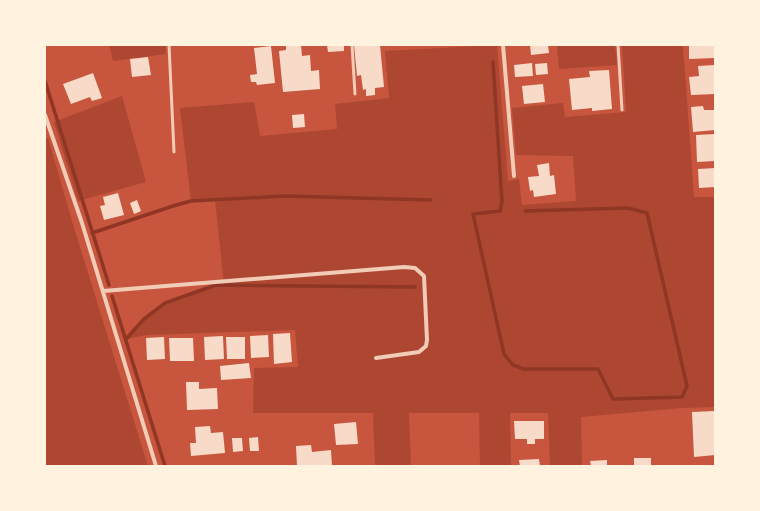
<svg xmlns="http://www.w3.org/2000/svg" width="760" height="511" viewBox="0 0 760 511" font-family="Signika,sans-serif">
	<rect width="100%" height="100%" fill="#c8553d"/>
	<!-- green -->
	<path fill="#ae4732" d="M109,45H165L166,54L113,61Z
		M497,45L508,181L519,179L522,205L576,201L573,156L516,155L512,108L563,103L565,117L626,112L622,45H683L694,197H715V407L682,408L581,417L582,466H550L548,413H510L511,466H480L479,413H409L411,466H375L373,413H253L254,368L298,367L295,330L147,335L126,339L144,319L165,303L216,285H224L215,200L191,201L180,108L254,102L260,136L337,129L335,104L389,98L385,51Z
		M557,45H615L617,65L559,69Z
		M122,96L146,182L78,201L54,122Z
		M48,138L75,231L148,466H45V139Z"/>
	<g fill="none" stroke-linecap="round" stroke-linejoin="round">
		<!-- stream -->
		<path stroke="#8f3625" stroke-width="3.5" d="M493,62L502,202L500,211L473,214L504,354L513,365L524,369H598L613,399L682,397L687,386L647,213L628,208L525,211
			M45,81L109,285
			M92,233L173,206L191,201L285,196L431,200
			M112,296L165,466
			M126,339L144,319L165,303L216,285L415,287"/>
	</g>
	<!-- building -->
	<path fill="#f7dbc8" d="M286,45H301L302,56L310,55L311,71L319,70L320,89L283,92L279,51L286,50Z
		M327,45H344V51L328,52Z
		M354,45H380L384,87L375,88V95L366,96V89L363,90L361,75L357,76Z
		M530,45H548L549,53L531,55Z
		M689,45H715V58L689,59Z
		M271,46L275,83L257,85L256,82H251L250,75L257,74L254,48Z
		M148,57L151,75L132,77L130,59Z
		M532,63L533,76L515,77L514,65Z
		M547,63L548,74L536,75L535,64Z
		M715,65V94L691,95L689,77L699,76L698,66Z
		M609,70L612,109L592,111V108L572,110L569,79L590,77L589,71Z
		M93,73L102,98L92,101L90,97L71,104L63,84Z
		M543,84L545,102L524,104L522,86Z
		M703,106L704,110H715V130L693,132L691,107Z
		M304,114L305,127L293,128L292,115Z
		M715,134V161L697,162L696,135Z
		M549,163L550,176L554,175L556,194L534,197L533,190L530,191L528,177L539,176L537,165Z
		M715,168V187L699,188L698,169Z
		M118,193L124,215L104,220L100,206L105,205L103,197Z
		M137,200L141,211L134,214L130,203Z
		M290,333L292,362L274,364L273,334Z
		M268,335L269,357L251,358L250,336Z
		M223,336L224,359L205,360L204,337Z
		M164,337L165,359L147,360L146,338Z
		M226,337H245V359H227Z
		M169,338H193L194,361H170Z
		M249,363L251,378L221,380L220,366Z
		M186,382H199V389L217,388L218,409L187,410Z
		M715,411V455L694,457L692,412Z
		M514,421H544V439H535V444H527V439H515Z
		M356,422L358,444L336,445L334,424Z
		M210,426L211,433L223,432L225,453L191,456L190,443H196L195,427Z
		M258,437L259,451H250L249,438Z
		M232,438H242L243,451L233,452Z
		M311,445L312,452L331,450L332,466H297L296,446Z
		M634,458H651V466H634Z
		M539,459L540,466H520L519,460Z
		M607,460V466H591L590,461Z"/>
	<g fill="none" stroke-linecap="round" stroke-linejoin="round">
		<!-- service -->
		<path stroke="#f1ccb7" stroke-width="3" d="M169,45L174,152
			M352,45L355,94
			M618,45L622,110"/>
		<!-- minor -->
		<path stroke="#f1ccb7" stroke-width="4" d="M503,45L514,176
			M45,115L82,223L156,466
			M103,291L404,267L415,268L424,276L427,340L426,346L419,352L376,358"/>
	</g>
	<!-- border -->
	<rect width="760" height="511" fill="none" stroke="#fff3e0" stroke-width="92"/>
</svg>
